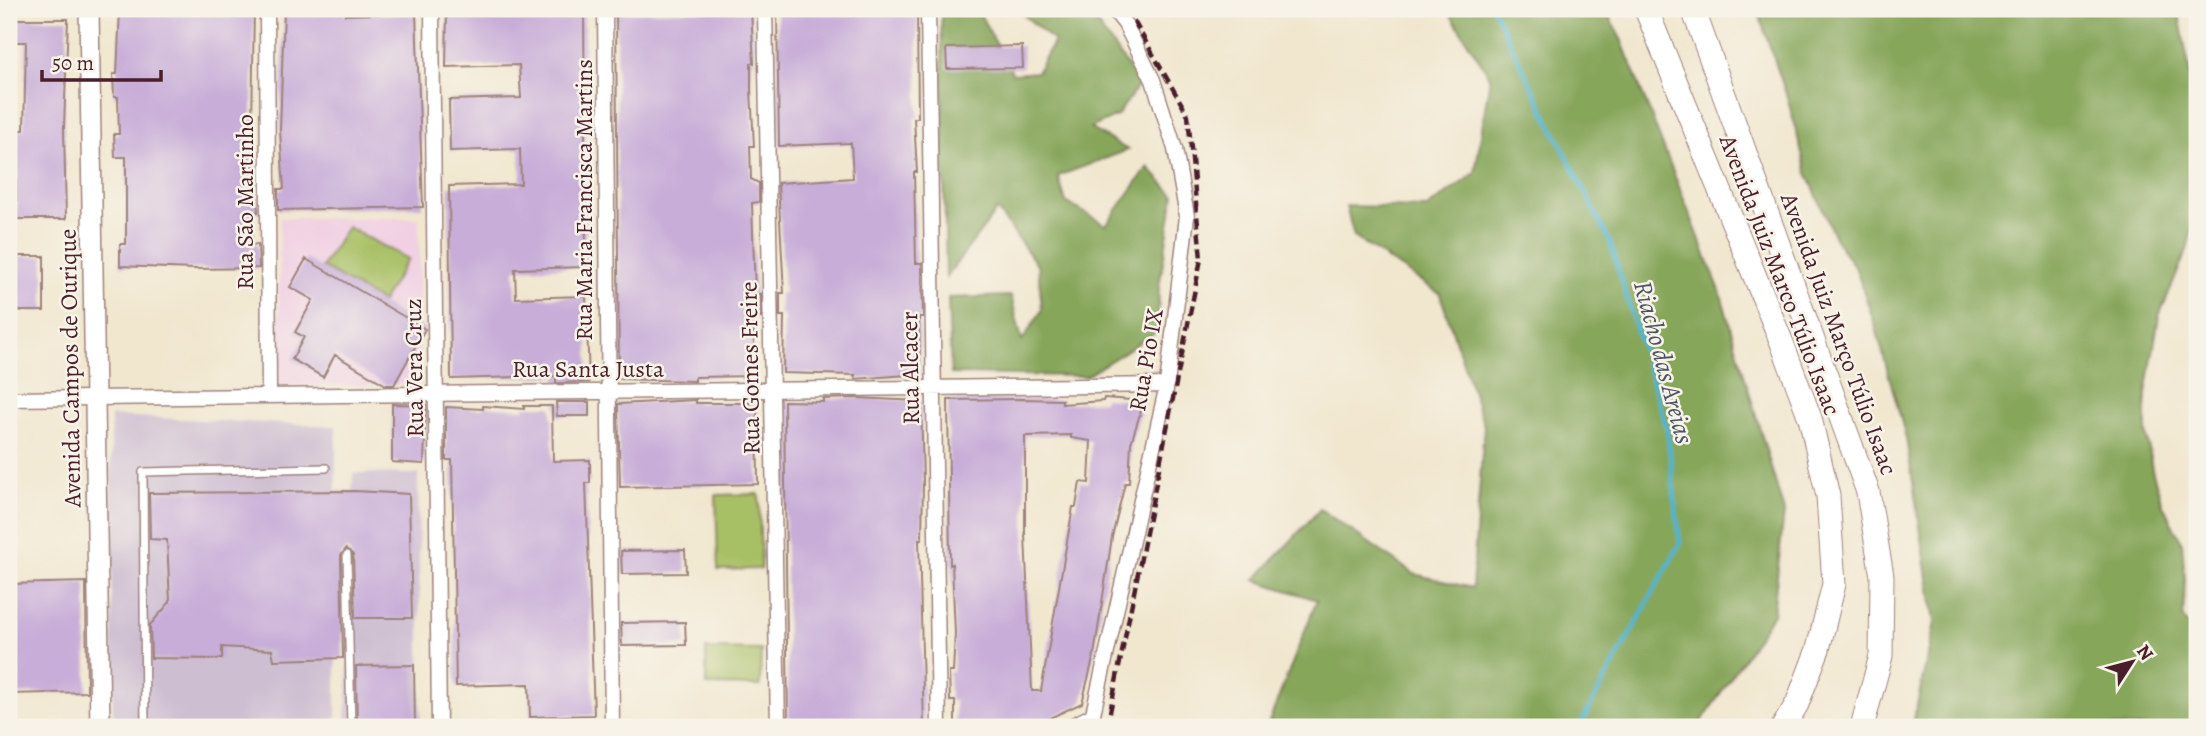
<svg xmlns="http://www.w3.org/2000/svg" width="2206" height="736" viewBox="0 0 2206 736" font-family="Alegreya,serif">
	<rect width="100%" height="100%" fill="#f7f3e8"/>
	<filter id="ink" filterUnits="userSpaceOnUse"><feTurbulence type="fractalNoise" baseFrequency=".0143" numOctaves="2"/><feDisplacementMap in="SourceGraphic" scale="14" xChannelSelector="R" yChannelSelector="G"/><feConvolveMatrix kernelMatrix="1 2 1 2 8 2 1 2 1" color-interpolation-filters="sRGB"/></filter>
	<filter id="wash" filterUnits="userSpaceOnUse"><feTurbulence type="fractalNoise" baseFrequency=".00686" numOctaves="4" result="noise"/><feDisplacementMap in="SourceGraphic" scale="28" xChannelSelector="R" yChannelSelector="G"/><feGaussianBlur stdDeviation="1.57" result="paint"/><feColorMatrix in="noise" values="0 0 0 0 0 0 0 0 0 0 0 0 0 0 0 0 0 1.4 0 .05"/><feComposite in="paint" operator="in"/></filter>
	<g filter="url(#wash)">
		<rect width="100%" height="100%" fill="#f1e7cf"/>
		<!-- built -->
		<path fill="#f1d0e3" d="M280,218H419L420,384L278,386Z"/>
		<!-- industrial -->
		<path fill="#cebed1" d="M111,416L336,426V727H113Z
			M353,473L418,474L421,727H346Z"/>
		<!-- green -->
		<path fill="#a8c065" stroke="#797048" stroke-width="2" d="M347,227L408,259L382,302L322,267Z
			M759,494L761,569L718,570L716,495Z
			M706,649L761,650L760,686L706,685Z"/>
		<!-- forest -->
		<path fill="#86a65a" stroke="#686242" stroke-width="2" d="M941,9H977L1013,74L1037,72L1054,41L1019,11L996,9H1086L1140,83L1117,116L1090,128L1128,150L1058,176L1066,202L1106,225L1148,167L1174,195L1159,287L1158,331L1086,376L951,374L948,298L1011,296L1022,341L1042,310L1038,266L997,210L946,277Z
			M1447,9H1605L1621,39L1720,291L1784,512L1773,614L1698,727H1267L1317,600L1255,580L1320,509L1414,574L1472,588L1484,426L1440,294L1354,237L1346,206L1427,208L1475,173L1490,77Z
			M1757,9H2178L2189,67L2196,143V214L2187,250L2159,316L2146,394V430L2152,470L2163,505L2182,543L2185,578L2183,618L2197,639V727H1912L1935,622L1906,438L1876,328L1856,269L1836,240L1807,173L1788,100Z"/>
		<g fill="none" stroke-linecap="round" stroke-linejoin="round">
			<!-- stream -->
			<path stroke="#50b5cf" stroke-width="4.5" d="M1493,9L1610,242L1667,429L1680,544L1579,727"/>
		</g>
		<g id="blocks">
			<!-- building -->
			<path fill="#c8add8" fill-rule="evenodd" d="M120,9H254L252,124L258,212L252,213V245L258,244L259,268L194,269L120,266V244H126V157H115L114,134H119L118,97H114L113,74H117Z
				M284,9H345V15L416,13L423,207L278,210V189H284L280,131Z
				M447,9H584L586,267L515,269L516,298L586,296L589,382L556,383V376L451,379L449,186L521,184L520,149L450,151L449,100L521,98L519,65L446,67Z
				M777,9H840V12L917,10L918,118H914L917,172H914L916,263H922L923,317H919L920,374L855,379V375L783,373L784,316H780V293H784L778,183L853,178L851,143L779,146Z
				M681,11H751L754,63H751V90L754,146H750L751,179L759,183V202L752,203L755,294H761V317L753,318L755,376L695,377V381L619,379L616,13Z
				M9,19H68L64,128L66,219H17L15,130H24L26,42H9Z
				M1022,46L1023,68L947,69L946,48Z
				M9,256H44V311H9Z
				M306,259L425,329L394,385H386L335,355L323,377L292,359L304,337L295,332L313,300L290,287Z
				M855,398L921,401L923,482L922,539H919L924,727H788L784,401L823,402V399Z
				M1104,398L1144,401L1131,443L1129,483H1125L1112,537L1094,655L1082,703L1037,724L1039,727H955V701H950L949,672H953L955,633L952,564L950,565L948,400L1024,399L1062,400V404L1103,401ZM1071,435V438L1091,441L1089,483L1080,482L1076,507H1073L1041,691H1032L1025,535V436Z
				M696,400V403H757L758,484L620,487L618,404Z
				M556,402H589V416H557Z
				M392,404L426,405L424,464L392,462Z
				M483,406L524,409V406H552L553,461L590,460V483H586L594,715L530,717L529,684L456,686L452,460H446V407L483,409Z
				M355,491L409,494L412,618H355L353,555L346,549L341,555L343,658L274,660L272,650L222,647V659L151,658L150,625L170,602L167,540L150,539L149,493Z
				M685,550L686,573L622,574L621,551Z
				M86,582L87,692L9,694V584Z
				M685,622L686,645L622,646L621,623Z
				M414,665L415,727H357L356,666Z"/>
		</g>
	</g>
	<g filter="url(#ink)">
		<use href="#blocks" fill-opacity="0" stroke="#9e837d" stroke-width="2"/>
		<g fill="none" stroke-linecap="round" stroke-linejoin="round">
			<!-- service casing -->
			<g stroke="#9e837d" stroke-width="10">
				<path id="service" d="M347,555L351,727
					M145,727L143,472L326,468"/>
			</g>
			<!-- minor casing -->
			<g stroke="#9e837d" stroke-width="17">
				<path id="minor" d="M267,9L269,395
					M432,9L439,727
					M605,9L612,727
					M765,9L778,727
					M928,9L939,727
					M9,399L1167,385
					M1069,727L1091,716
					M1090,727L1167,385L1187,216L1175,149L1153,80L1125,24L1113,9"/>
			</g>
			<!-- secondary casing -->
			<g stroke="#9e837d" stroke-width="22">
				<path id="secondary" d="M89,9L100,727"/>
			</g>
			<!-- primary casing -->
			<g stroke="#9e837d" stroke-width="25">
				<path id="primary" d="M1646,9L1782,343L1810,418L1828,496L1834,584L1818,649L1797,704L1783,727
					M1693,9L1868,492L1882,576L1881,656L1862,727"/>
			</g>
			<!-- service -->
			<use href="#service" stroke="#fff" stroke-width="7"/>
			<!-- minor -->
			<use href="#minor" stroke="#fff" stroke-width="14"/>
			<!-- secondary -->
			<use href="#secondary" stroke="#fff" stroke-width="19"/>
			<!-- primary -->
			<use href="#primary" stroke="#fff" stroke-width="23"/>
			<!-- rail -->
			<path stroke="#4a1f2b" stroke-width="4.5" stroke-dasharray="10 5" stroke-linecap="butt" d="M1107,727L1201,259L1188,115L1127,9"/>
		</g>
	</g>
	<g text-anchor="middle" stroke-width="5" stroke-linejoin="round" paint-order="stroke">
		<!-- street labels -->
		<g font-size="24" fill="#4a1f2b" stroke="#f7f3e8">
			<text transform="translate(584 200) rotate(-90)" y="8">Rua Maria Francisca Martins</text>
			<text transform="translate(245 202) rotate(-90)" y="8">Rua São Martinho</text>
			<text transform="translate(1780 275) rotate(69)" y="8">Avenida Juiz Marco Túlio Isaac</text>
			<text transform="translate(1839 334) rotate(70)" y="8">Avenida Juiz Março Túlio Isaac</text>
			<text transform="translate(1146 360) rotate(-80)" y="8">Rua Pio IX</text>
			<text transform="translate(70 368) rotate(-91)" y="8">Avenida Campos de Ourique</text>
			<text transform="translate(414 368) rotate(-91)" y="8">Rua Vera Cruz</text>
			<text transform="translate(750 368) rotate(-91)" y="8">Rua Gomes Freire</text>
			<text transform="translate(910 368) rotate(-91)" y="8">Rua Alcacer</text>
			<text x="588" y="377">Rua Santa Justa</text>
		</g>
		<!-- water labels -->
		<g font-size="26" font-style="italic" fill="#4c5464" stroke="#f7f3e8">
			<text transform="translate(1664 362) rotate(75)" y="9">Riacho das Areias</text>
		</g>
	</g>
	<!-- margin -->
	<rect width="2206" height="736" fill="none" stroke="#f7f3e8" stroke-width="35"/>
	<!-- north arrow -->
	<g transform="translate(2132 662) rotate(54)" stroke="#f7f3e8" stroke-width="5" paint-order="stroke">
	<path d="M0-5L12 26L0 18L-12 26Z" fill="#4a1f2b"/>
	<text y="-10" font-size="19" font-weight="bold" text-anchor="middle" fill="#4a1f2b">N</text>
	</g>
	<!-- scale -->
	<path d="M42 70v10h119v-10" fill="none" stroke="#4a1f2b" stroke-width="3.5"/>
	<text x="52" y="70" font-size="21" fill="#4a1f2b" stroke="#f7f3e8" stroke-width="5" paint-order="stroke">50 m</text>
</svg>
